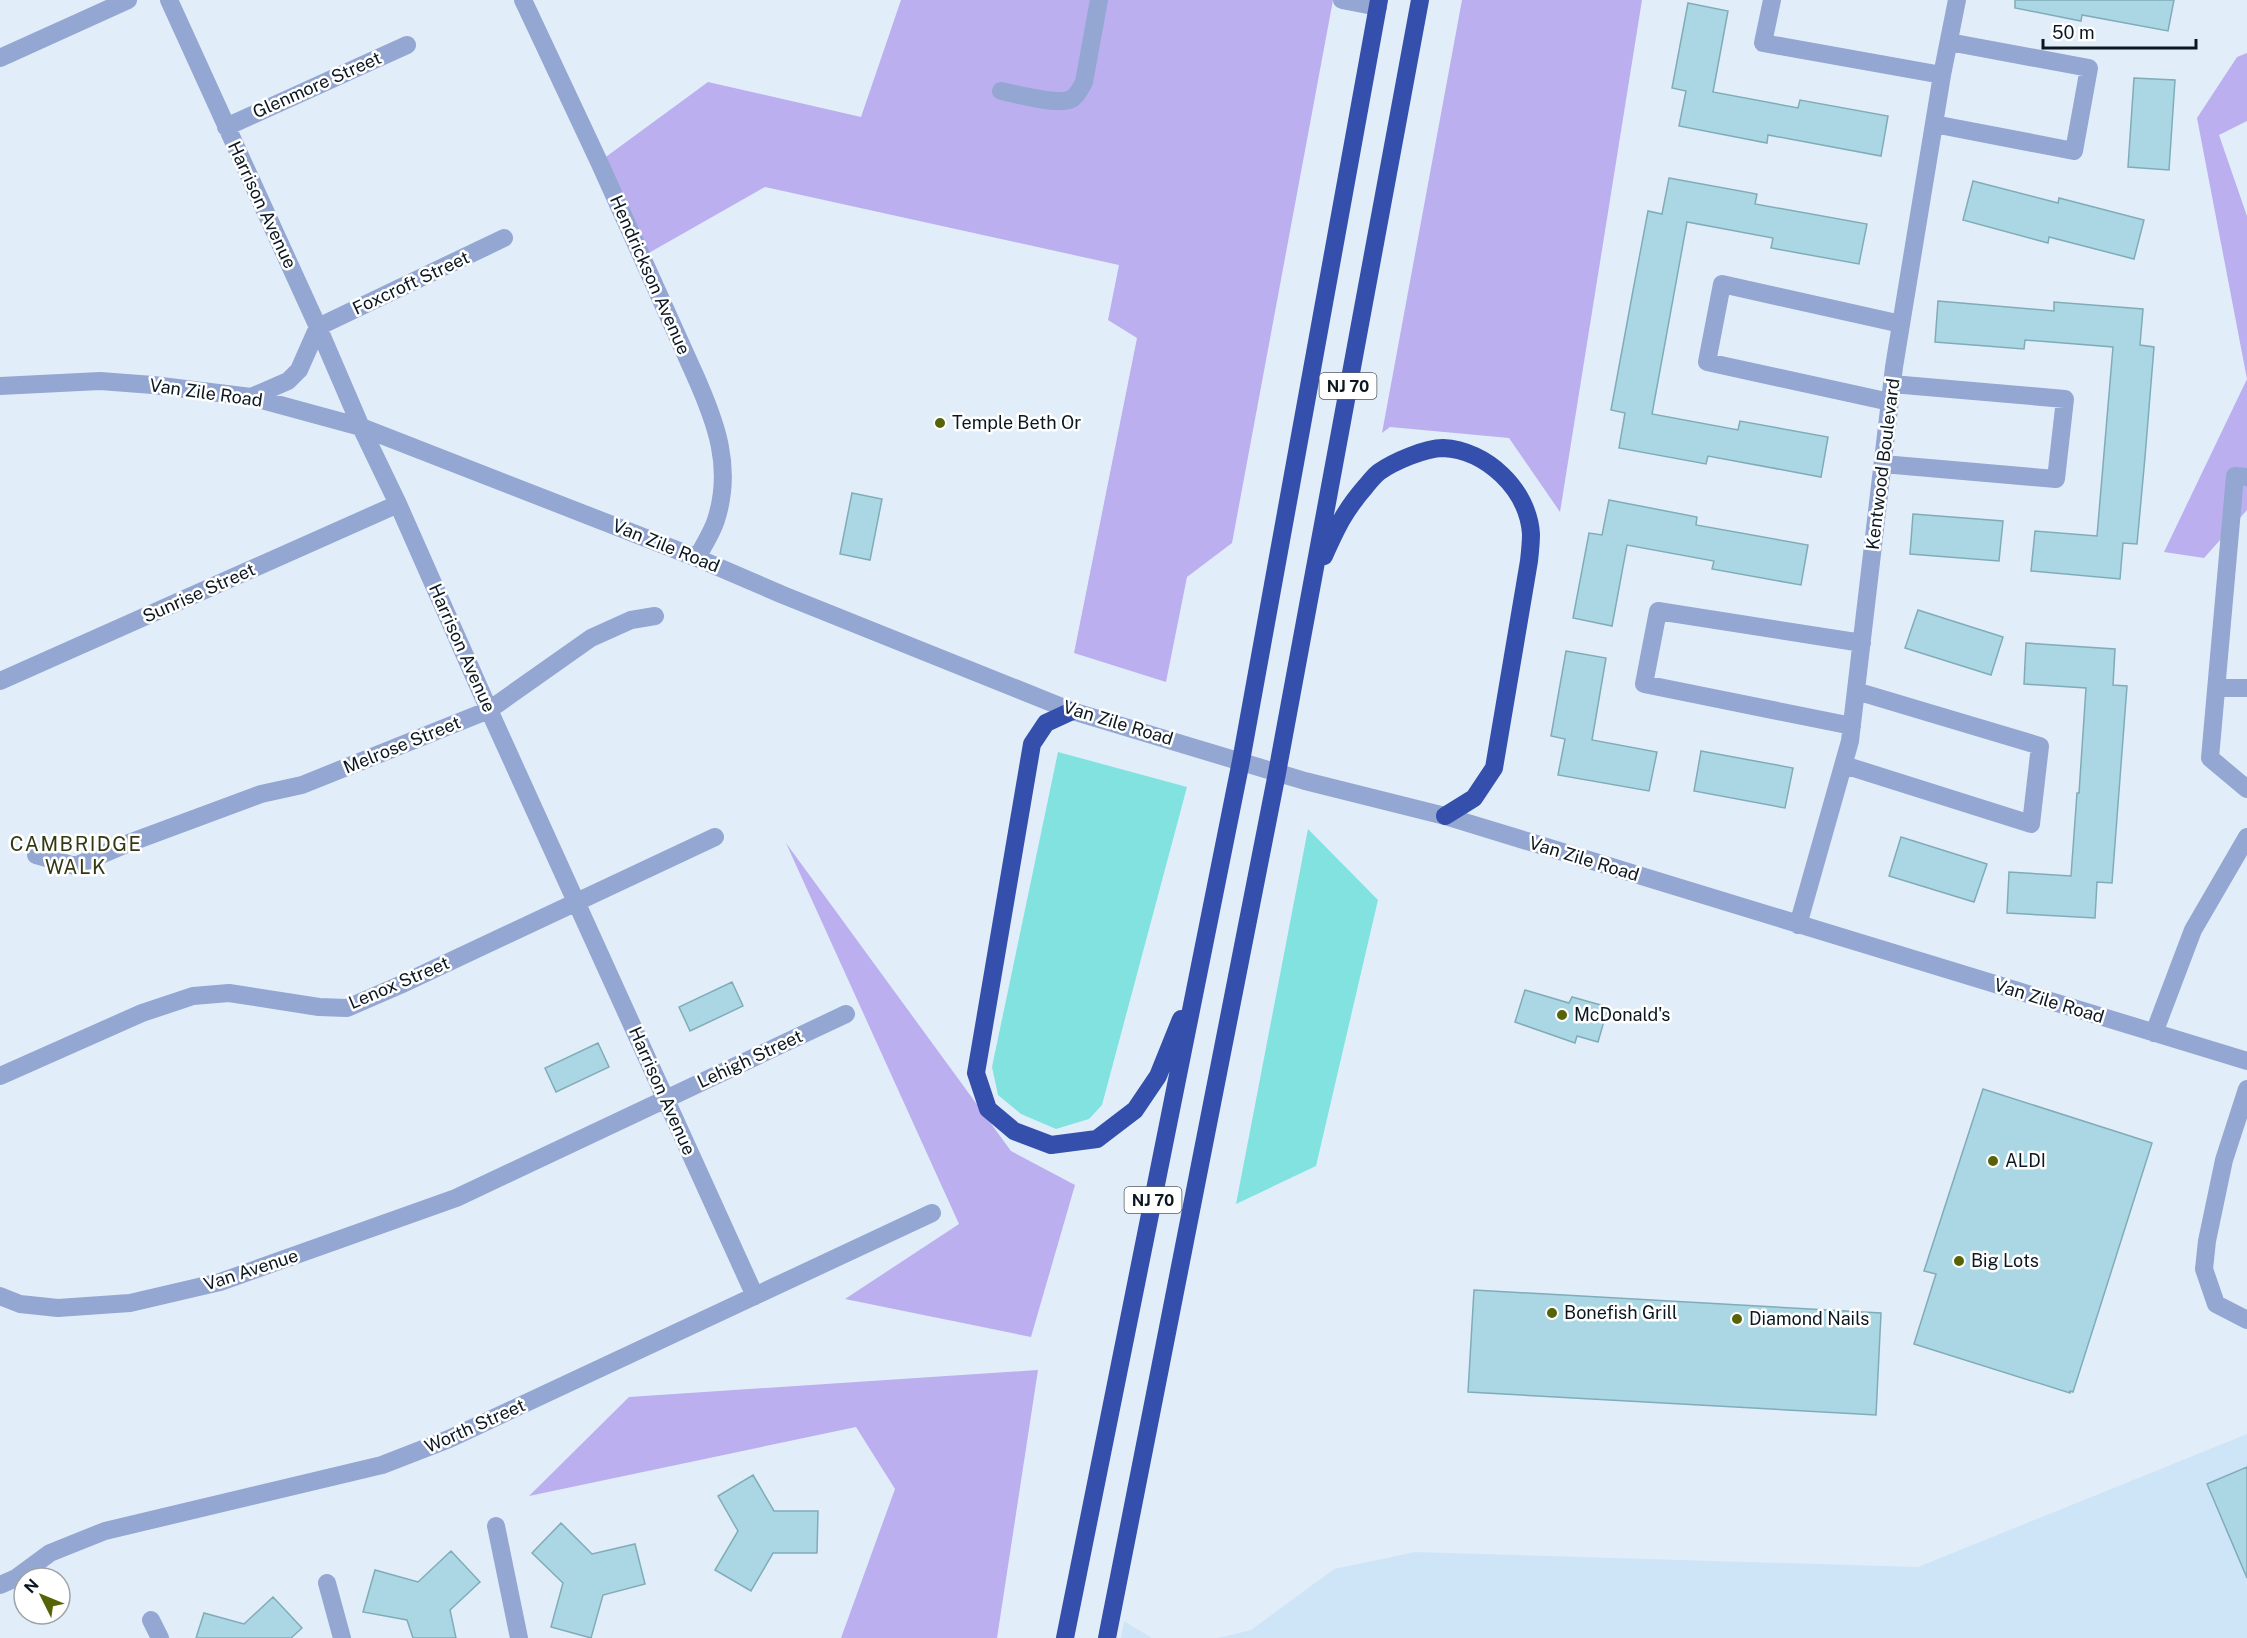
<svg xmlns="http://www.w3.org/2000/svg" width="2247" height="1638" viewBox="0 0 2247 1638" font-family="'Public Sans',sans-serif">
	<rect width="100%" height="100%" fill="#e1eef9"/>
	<!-- built -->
	<path fill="#cee5f8" d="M2247,1434V1638H1218L1251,1630L1334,1569L1415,1552L1918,1567Z
		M1124,1621L1152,1638H1121Z"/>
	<!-- forest -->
	<path fill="#bbaff0" d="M901,0H1333L1232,543L1187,577L1166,682L1074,653L1137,338L1108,320L1119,265L765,187L647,254L603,159L708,82L861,117Z
		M1462,0H1642L1560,512L1509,438L1390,427L1382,433Z
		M2247,53V121L2219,135L2247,216V510L2204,558L2164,552L2247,379L2197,118L2237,57Z
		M786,843L1011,1151L1075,1185L1031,1337L845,1299L959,1224Z
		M1038,1370L997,1638H841L895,1489L856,1427L529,1496L629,1397Z"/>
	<!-- water -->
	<path fill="#81e2e0" d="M1058,752L1187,787L1102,1105L1089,1119L1056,1129L1021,1114L998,1095L992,1067Z
		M1308,829L1378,900L1316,1166L1236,1204Z"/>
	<!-- building -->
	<path fill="#abd7e5" stroke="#80acb8" stroke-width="1.5" d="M2015,0H2174L2168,31L2082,15L2081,21L2015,8Z
		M1688,3L1728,11L1713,92L1798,108L1800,100L1888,116L1881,156L1768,135L1767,143L1679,126L1686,91L1672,88Z
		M2134,78L2175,80L2169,170L2128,167Z
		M1669,178L1757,194L1755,204L1867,224L1859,264L1771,248L1773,238L1687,222L1667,332L1652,414L1738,430L1740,421L1828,437L1821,477L1708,456L1706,464L1619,448L1625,413L1611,410L1632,296L1648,211L1662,214Z
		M1973,181L2058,203L2059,198L2144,220L2134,259L2049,237L2048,243L1963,220Z
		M1938,301L2054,311V302L2143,309L2140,345L2154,347L2145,457L2137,544L2123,543L2120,579L2031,571L2035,531L2097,536L2113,347L2025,340L2024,349L1935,342Z
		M852,493L882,499L870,560L840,554Z
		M1609,500L1697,517L1696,525L1808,545L1801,585L1712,569L1714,561L1627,545L1612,626L1573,618L1589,533L1602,535Z
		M1913,514L2003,521L1999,561L1910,554Z
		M1918,610L2003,637L1991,675L1905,648Z
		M2026,643L2115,649L2113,685L2127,686L2112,883L2097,882L2095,918L2007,913L2009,872L2071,876L2077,793H2079L2086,688L2024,684Z
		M1566,651L1606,658L1592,740L1657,752L1649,791L1558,775L1565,739L1551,736Z
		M1701,751L1793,768L1785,808L1694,791Z
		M1901,837L1987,864L1974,902L1889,876Z
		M732,982L743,1006L690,1031L679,1007Z
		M1525,990L1569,1003L1572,997L1608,1007L1598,1042L1577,1036L1575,1043L1515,1022Z
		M598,1043L609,1067L556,1092L545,1068Z
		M1983,1089L2152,1143L2073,1392L2070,1391V1393L1914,1344L1936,1274L1924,1271Z
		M1474,1290L1881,1313L1876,1415L1468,1392Z
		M2247,1467V1578L2207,1484Z
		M753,1475L774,1511H818L817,1553H773L751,1591L715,1570L738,1531L718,1496Z
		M561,1523L592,1554L635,1544L645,1584L603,1595L591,1638L551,1627L563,1583L532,1553Z
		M451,1551L480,1582L450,1610L456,1638H413L407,1620L363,1612L375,1570L418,1582Z
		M273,1597L302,1628L291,1638H196L204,1613L244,1624Z"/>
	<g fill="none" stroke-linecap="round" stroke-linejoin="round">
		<!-- minor -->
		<path stroke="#94a6d2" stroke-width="18" d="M169,0L318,327L361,427L398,504L489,710L755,1296
			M523,0L600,164L694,373C716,422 733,467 716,520C712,533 703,546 697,558
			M1342,0L1378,7
			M1772,0L1763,43L1942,75
			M0,58L128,0
			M1001,91C1017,94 1060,107 1073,98C1078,94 1081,88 1084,82L1099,0
			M1934,124L2074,151L2089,68L1949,42
			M226,127L407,45
			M0,386L100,381L153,385L251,397L361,427L697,558L783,595L1072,711L1305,781L1445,816L2247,1061
			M251,397L288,381L299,370L318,327L504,238
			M1890,402L1707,362L1722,284L1901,324
			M1883,464L2056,479L2065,399L1892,384
			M2247,477L2235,476L2210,758L2247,789
			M0,681L398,504
			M2217,688H2247
			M1852,726L1644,684L1658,611L1862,643
			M1844,765L2031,824L2040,746L1856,691
			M36,855L75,866L129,843L261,794L302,785L489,710L591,638L631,620L655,616
			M1798,925L1850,741L1894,367L1942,75L1957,0
			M2154,1033L2193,930L2247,837
			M0,1076L142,1013L193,996L229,993L319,1007L347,1008L400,985L715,837
			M2247,1089L2224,1160L2207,1241L2204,1269L2216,1304L2247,1320
			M0,1296L20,1304L58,1308L130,1303L220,1282L456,1198L846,1014
			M496,1526L519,1638
			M327,1583L342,1638
			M0,1585L16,1578L50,1553L105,1531L382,1465L449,1439L932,1213
			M151,1620L160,1638"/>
		<!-- highway -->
		<path stroke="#344fac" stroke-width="18" d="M1324,556C1337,527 1345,510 1366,486C1370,481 1374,476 1379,472C1393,462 1425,448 1443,448C1486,450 1528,489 1531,534C1531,542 1530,552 1529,561L1494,768L1474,798L1445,816
			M1072,711L1046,723L1032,744L976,1073L988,1109L1014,1131L1051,1145L1097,1139L1135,1110L1158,1076L1181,1019
			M1065,1638L1241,761L1379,0
			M1107,1638L1277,773L1420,0"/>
	</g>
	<!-- markers -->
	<g fill="#566407" stroke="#fff" stroke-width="2">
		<circle cx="940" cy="423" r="6"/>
		<circle cx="1562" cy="1015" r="6"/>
		<circle cx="1993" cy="1161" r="6"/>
		<circle cx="1959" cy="1261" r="6"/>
		<circle cx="1552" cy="1313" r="6"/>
		<circle cx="1737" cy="1319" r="6"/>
	</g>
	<g text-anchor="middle" stroke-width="5" stroke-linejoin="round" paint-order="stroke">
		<!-- shield labels -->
		<g fill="#fff" stroke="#555d64" stroke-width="1.5">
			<rect x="1319.5" y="373" width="57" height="26" rx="4.5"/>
			<rect x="1124.5" y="1187" width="57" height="26" rx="4.5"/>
		</g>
		<g font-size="16" font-weight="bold" fill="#0c1821">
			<text x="1348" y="392">NJ 70</text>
			<text x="1153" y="1206">NJ 70</text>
		</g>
		<!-- street labels -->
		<g font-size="18" fill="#0c1821" stroke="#fff">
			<text transform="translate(317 85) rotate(-24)" y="6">Glenmore Street</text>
			<text transform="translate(262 205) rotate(65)" y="6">Harrison Avenue</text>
			<text transform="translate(650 275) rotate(66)" y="6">Hendrickson Avenue</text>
			<text transform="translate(411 283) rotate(-25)" y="6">Foxcroft Street</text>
			<text transform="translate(206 393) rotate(8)" y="6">Van Zile Road</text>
			<text transform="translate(1883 464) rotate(-83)" y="6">Kentwood Boulevard</text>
			<text transform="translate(666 546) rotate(22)" y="6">Van Zile Road</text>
			<text transform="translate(199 593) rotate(-24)" y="6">Sunrise Street</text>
			<text transform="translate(462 648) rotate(66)" y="6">Harrison Avenue</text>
			<text transform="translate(1118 723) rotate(17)" y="6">Van Zile Road</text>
			<text transform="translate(402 745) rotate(-22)" y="6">Melrose Street</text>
			<text transform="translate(1584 859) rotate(17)" y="6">Van Zile Road</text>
			<text transform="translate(399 983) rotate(-23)" y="6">Lenox Street</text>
			<text transform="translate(2049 1001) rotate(17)" y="6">Van Zile Road</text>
			<text transform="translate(750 1059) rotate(-25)" y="6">Lehigh Street</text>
			<text transform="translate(662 1091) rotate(66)" y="6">Harrison Avenue</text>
			<text transform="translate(251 1270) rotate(-18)" y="6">Van Avenue</text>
			<text transform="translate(475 1426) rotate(-24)" y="6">Worth Street</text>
		</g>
		<!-- poi labels -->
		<g font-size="18" fill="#0c1821" stroke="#fff" text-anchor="start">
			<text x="952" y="429">Temple Beth Or</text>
			<text x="1574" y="1021">McDonald's</text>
			<text x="2005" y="1167">ALDI</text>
			<text x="1971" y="1267">Big Lots</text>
			<text x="1564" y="1319">Bonefish Grill</text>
			<text x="1749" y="1325">Diamond Nails</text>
		</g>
		<!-- neighbourhood labels -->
		<g font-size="20" letter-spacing="1.5" fill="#323912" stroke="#fff">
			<text x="76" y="851">CAMBRIDGE<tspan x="76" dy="23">WALK</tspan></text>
		</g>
	</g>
	<!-- north arrow -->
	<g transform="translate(42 1596) rotate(313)"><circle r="28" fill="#ffffff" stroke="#9ea3a6" stroke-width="1.5"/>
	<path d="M0-4.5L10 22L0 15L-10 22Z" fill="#566407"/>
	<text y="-9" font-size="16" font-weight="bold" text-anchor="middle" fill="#0c1821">N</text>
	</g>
	<!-- scale -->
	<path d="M2043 39v9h153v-9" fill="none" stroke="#0c1821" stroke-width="3"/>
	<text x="2052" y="39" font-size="18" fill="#0c1821" stroke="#ffffff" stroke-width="4.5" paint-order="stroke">50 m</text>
</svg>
